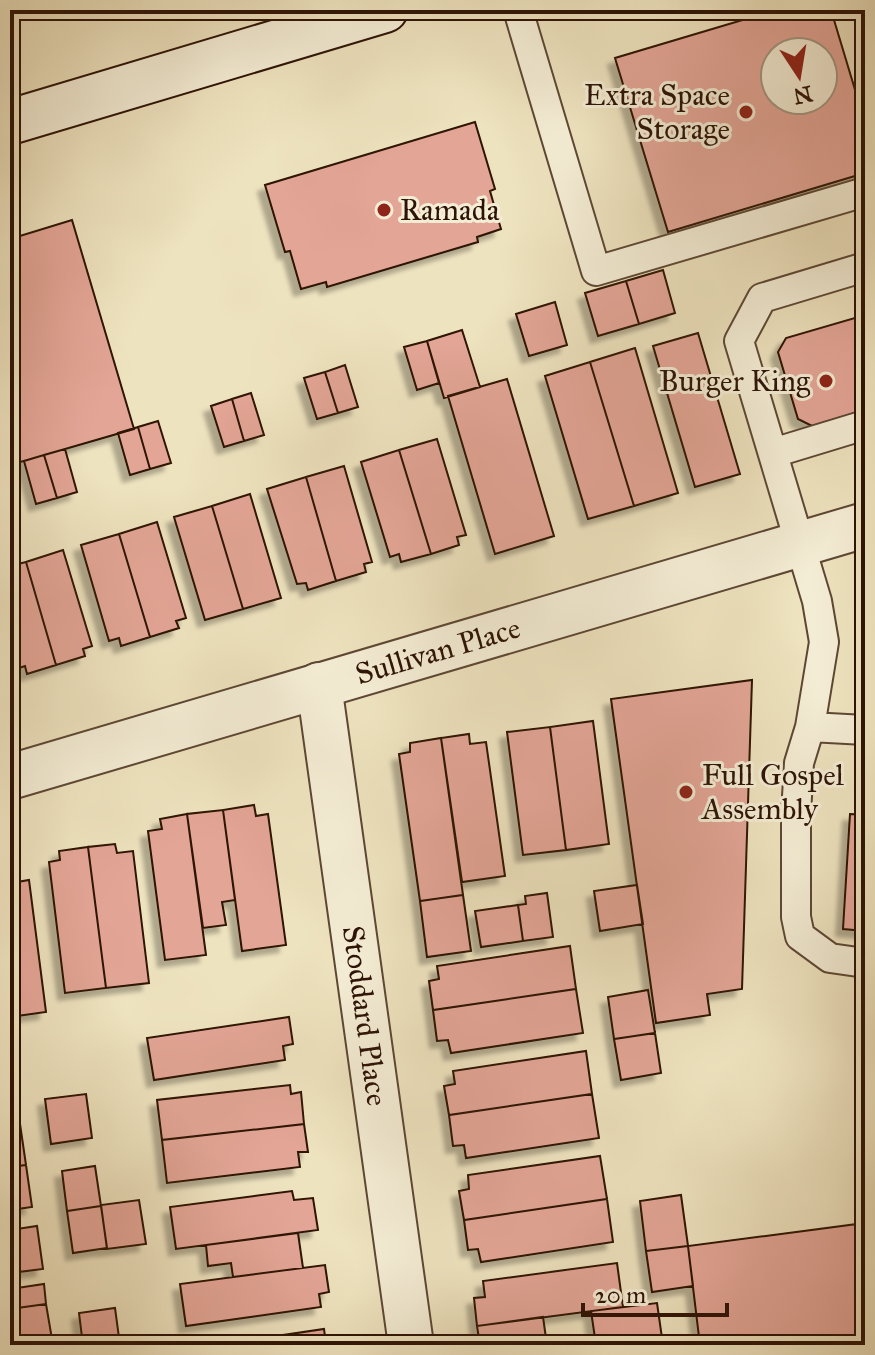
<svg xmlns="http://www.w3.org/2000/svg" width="875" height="1355" viewBox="0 0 875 1355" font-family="'IM FELL Great Primer',serif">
	<defs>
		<filter id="shadow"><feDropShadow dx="-7" dy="7" stdDeviation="2" flood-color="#0004"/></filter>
	</defs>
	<rect width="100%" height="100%" fill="#eee3bf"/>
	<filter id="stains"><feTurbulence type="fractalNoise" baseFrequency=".0025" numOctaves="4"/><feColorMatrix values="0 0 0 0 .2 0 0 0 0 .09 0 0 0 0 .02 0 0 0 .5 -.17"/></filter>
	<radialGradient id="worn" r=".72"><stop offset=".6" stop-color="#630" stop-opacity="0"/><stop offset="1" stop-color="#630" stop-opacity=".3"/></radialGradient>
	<!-- building -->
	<path fill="#e3a596" stroke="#2d1306" stroke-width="2" fill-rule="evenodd" filter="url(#shadow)" d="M776,10H831L865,123V173L668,232L615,58ZM775,52H823V100H775Z
		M475,122L495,189L490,191L501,229L477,237L478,242L327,287L326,282L301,289L290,251L285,252L265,185Z
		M72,220L134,429L10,465V239Z
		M663,270L675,313L639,324L626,281Z
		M626,281L639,324L598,336L585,293Z
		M555,302L567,345L529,356L516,314Z
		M865,315V410L812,426L798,419L778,352L786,338Z
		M462,330L480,387L444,398L427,341Z
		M698,333L740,474L695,487L653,346Z
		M427,341L439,383L417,390L404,347Z
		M635,348L678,493L634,506L590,362Z
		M590,362L634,506L588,519L545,376Z
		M345,365L358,407L338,413L325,372Z
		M325,372L338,413L317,419L304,378Z
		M507,379L554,536L495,554L448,396Z
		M251,393L264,435L244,441L232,399Z
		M232,399L244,441L224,447L211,406Z
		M158,421L171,463L150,469L138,427Z
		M138,427L150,469L130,475L118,433Z
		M437,439L466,535L457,537L459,545L431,554L399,450Z
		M65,449L77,492L57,498L44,455Z
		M399,450L431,554L401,562L399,554L390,557L361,462Z
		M44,455L57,498L36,504L24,461Z
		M344,466L372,562L364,564L366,572L336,581L306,477Z
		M306,477L336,581L308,590L306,583L297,584L267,489Z
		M250,494L281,598L243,609L212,506Z
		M212,506L243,609L205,620L174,517Z
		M157,522L186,618L176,621L179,628L150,637L119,534Z
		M119,534L150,637L121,646L119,638L109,641L81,545Z
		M63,550L92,646L83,649L85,656L56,665L26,562Z
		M26,562L56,665L27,674L25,666L16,669L10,649V566Z
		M752,680L742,989L707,994L710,1015L656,1023L611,699Z
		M593,721L609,844L566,850L550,727Z
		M550,727L566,850L523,855L507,732Z
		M469,734L470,744L486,742L505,876L462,882L441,738Z
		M441,738L463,895L420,901L399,754L410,752V743Z
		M254,805L256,816L268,814L286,945L242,951L223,810Z
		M223,810L235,900L222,902L226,925L203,928L187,814Z
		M187,814L206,955L165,960L148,831L162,829L160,819Z
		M850,814L865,815V931L843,929Z
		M115,844L117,853L133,851L149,983L106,988L88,847Z
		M88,847L106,988L65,993L49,862L60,860L59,851Z
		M16,876L17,882L29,880L46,1012L10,1017V877Z
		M637,885L643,924L600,931L594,891Z
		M547,893L553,937L523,941L518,905L526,904L525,896Z
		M463,895L471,951L427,957L420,901Z
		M518,905L523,941L481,947L475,911Z
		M570,946L576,989L433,1010L429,981L439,979L437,966Z
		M576,989L583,1033L451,1053L448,1040L437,1041L433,1010Z
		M648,990L655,1033L614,1039L608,997Z
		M289,1017L293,1044L283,1046L285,1060L154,1080L147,1038Z
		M655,1033L661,1073L621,1080L614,1039Z
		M586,1051L592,1094L449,1115L444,1086L455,1084L453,1071Z
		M290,1085L291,1094L301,1092L304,1124L162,1140L157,1100Z
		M86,1094L92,1138L51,1144L45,1099Z
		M592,1094L599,1138L466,1158L464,1145L453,1146L449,1115Z
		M20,1124L26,1165L10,1167V1126Z
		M304,1124L308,1152H298L300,1167L167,1183L162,1140Z
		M600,1156L607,1199L464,1220L459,1191L469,1189L468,1175Z
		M26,1165L32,1207L10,1210V1167Z
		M95,1166L101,1206L67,1211L62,1171Z
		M292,1191L294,1200L313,1198L318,1230L176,1249L170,1207Z
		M681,1195L688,1246L646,1251L640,1201Z
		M607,1199L613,1242L481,1262L478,1249L468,1250L464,1220Z
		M139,1200L146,1244L107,1249L101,1205Z
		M101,1206L107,1248L73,1253L67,1211Z
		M865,1223V1345H700L688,1246Z
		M37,1226L43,1269L10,1273V1230Z
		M298,1233L303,1268L233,1277L231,1263L208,1266L206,1245Z
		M688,1246L693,1286L652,1292L646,1251Z
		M617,1263L623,1307L477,1326L474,1298L485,1297L483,1281Z
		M325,1265L329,1292L319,1294L321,1307L186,1326L180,1284Z
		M44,1284L46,1304L10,1309V1289Z
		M657,1303L663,1345H596L591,1311Z
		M46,1304L53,1345H10V1309Z
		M115,1308L120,1345H83L79,1313Z
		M543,1317L547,1345H480L477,1326Z
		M324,1329L326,1344L335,1343L336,1345H216Z"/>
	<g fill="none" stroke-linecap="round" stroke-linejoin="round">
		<!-- lane casing -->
		<g stroke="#5d4734" stroke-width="32">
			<path id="lane" d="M518,10L596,271L865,192
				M865,267L762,298L739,341L817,601L824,642L810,727L865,730
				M773,453L865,425
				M810,727L799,763L796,813V917L800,936L830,958L865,963"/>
		</g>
		<!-- street casing -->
		<g stroke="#5d4734" stroke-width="48">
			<g id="street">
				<path id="s1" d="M319,685L411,1345"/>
				<path id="s2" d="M10,777L865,525"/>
			</g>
		</g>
		<!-- secondary casing -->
		<g stroke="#2d1306" stroke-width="48">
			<path id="secondary" d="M10,122L385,10"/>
		</g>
		<!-- lane -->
		<use href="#lane" stroke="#f4edd5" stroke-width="28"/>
		<!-- street -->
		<use href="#street" stroke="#f4edd5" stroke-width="44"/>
		<!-- secondary -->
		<use href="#secondary" stroke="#f4edd5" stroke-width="44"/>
	</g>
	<!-- markers -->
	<g fill="#8f2418" stroke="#f4edd5" stroke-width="3">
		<circle cx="746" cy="112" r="8"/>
		<circle cx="384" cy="210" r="8"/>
		<circle cx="826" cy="381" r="8"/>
		<circle cx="686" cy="792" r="8"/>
	</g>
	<g text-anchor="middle" stroke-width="6" stroke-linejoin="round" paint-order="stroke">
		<!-- poi labels -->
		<g font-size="30" fill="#2d1306" stroke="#f4edd5" text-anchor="end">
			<text x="730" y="105">Extra Space<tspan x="730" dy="34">Storage</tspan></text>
			<text x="400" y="220" text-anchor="start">Ramada</text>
			<text x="810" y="391">Burger King</text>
			<text x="702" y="785" text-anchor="start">Full Gospel<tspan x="702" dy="34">Assembly</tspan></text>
		</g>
		<!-- street labels -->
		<g font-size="30" fill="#2d1306" stroke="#f4edd5">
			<text dy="10" stroke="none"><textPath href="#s2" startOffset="446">Sullivan Place</textPath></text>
			<text dy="10" stroke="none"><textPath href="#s1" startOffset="334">Stoddard Place</textPath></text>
		</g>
	</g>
	<!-- margin -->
	<rect width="875" height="1355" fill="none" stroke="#eee3bf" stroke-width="40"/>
	<rect x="12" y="12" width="851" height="1331" fill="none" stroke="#2d1306" stroke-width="4"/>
	<rect x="20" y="20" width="835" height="1315" fill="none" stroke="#2d1306" stroke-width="2"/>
	<!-- north arrow -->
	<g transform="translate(799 76) rotate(168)"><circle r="38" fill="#f4edd5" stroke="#a49682" stroke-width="2"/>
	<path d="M0-6L14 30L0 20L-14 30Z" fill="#8f2418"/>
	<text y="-12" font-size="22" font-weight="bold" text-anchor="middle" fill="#2d1306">N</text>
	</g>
	<!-- scale -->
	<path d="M583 1303v12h144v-12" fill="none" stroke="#2d1306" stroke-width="4"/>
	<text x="595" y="1303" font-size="24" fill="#2d1306" stroke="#f4edd5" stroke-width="6" paint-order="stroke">20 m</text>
	<rect width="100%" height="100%" filter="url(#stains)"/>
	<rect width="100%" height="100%" fill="url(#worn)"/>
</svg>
